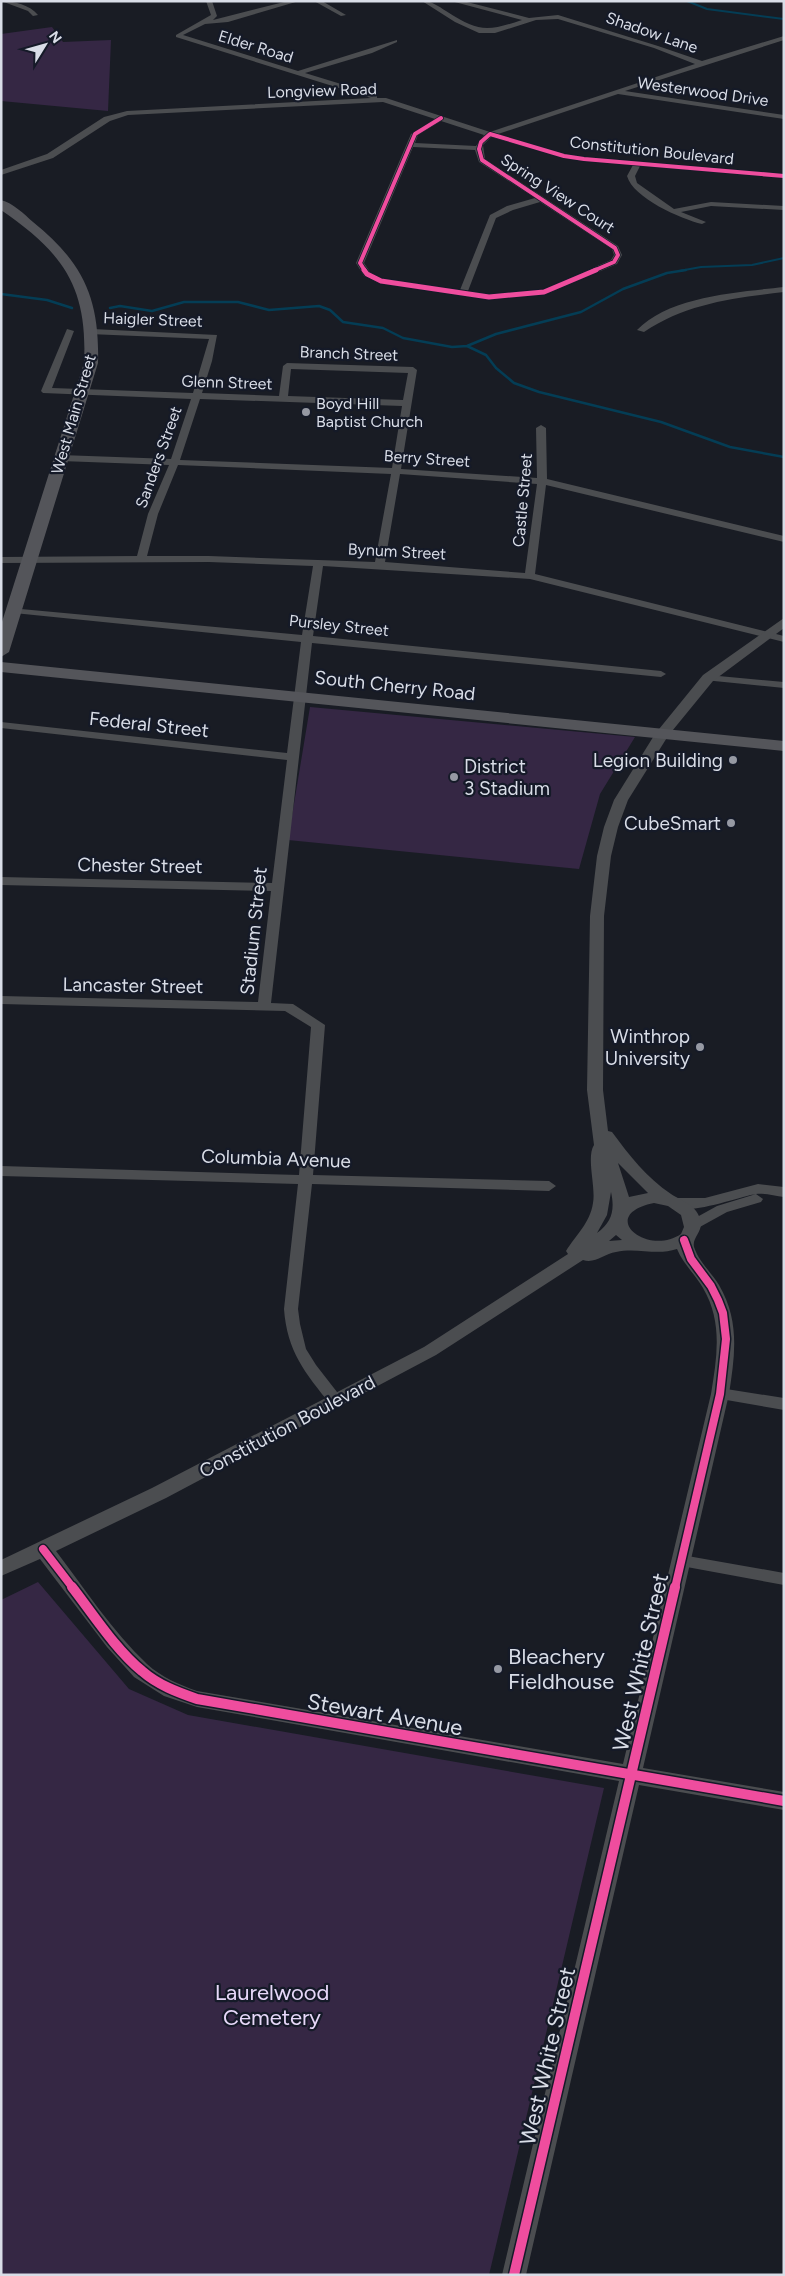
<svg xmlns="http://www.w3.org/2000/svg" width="785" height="2276" viewBox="0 0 785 2276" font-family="Figtree,sans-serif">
	<rect width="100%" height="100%" fill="#191c24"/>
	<!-- green -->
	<path fill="#352744" d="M52,27L63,42L111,40L108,111L1,101V34Z
		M310,707L635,737L600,794L579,869L288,840Z
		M38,1582L129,1689L188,1715L604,1788L489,2275H1V1600Z"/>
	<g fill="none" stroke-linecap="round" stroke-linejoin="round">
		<!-- stream-far1 -->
		<path stroke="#043d55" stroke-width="2" d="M687,1L707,9L784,19
			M679,271L701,267L752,265L784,258"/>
		<!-- stream -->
		<path stroke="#043d55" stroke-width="2.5" d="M1,294L47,300L72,308
			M110,308L120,306L152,311L184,302H238L269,310L319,306L330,310L343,322L383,328L403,338L452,347L467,346L496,334L581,312L623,289L667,273L686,270
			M467,346L486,355L496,368L514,383L539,392L661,422L730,447L784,457"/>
		<!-- minor -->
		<path fill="#4b4d50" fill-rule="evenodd" d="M1,1C14,1 30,5 38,15L33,16L28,11Z
			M206,1H212L217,16L213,20L288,1H299L228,22L205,24L183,35L298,71L397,40V42L372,53L305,73L377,95V98H386L490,132L695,64L654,48L558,19L536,20L495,33H479L455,22L422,1C432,1 438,6 446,11C479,32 486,32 522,20L451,1H463L529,18L558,15L658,46L702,61L784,36V40L625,91L784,115V119L618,94L498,134L565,154L584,157L784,174V178L640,166L635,176L637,183L674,209L711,202L784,206V210L711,206L681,212L706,222L702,224C681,219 633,198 627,176L633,165L564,158L491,137L483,145L485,159L618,246L622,255L617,264L547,294L489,300L378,283L364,276L356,263L411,134L435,119L383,102L128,115L110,121L53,158L1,175V170L47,154L104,117L127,111L371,98L176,37V35L211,15ZM441,121L484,135L476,146L415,143L418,135ZM413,147L475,150L479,162L535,198L507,206L490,215L460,290L383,279L370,272L364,263ZM540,202L612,249L614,255L611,260L542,290L489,294L468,291L496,218L513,210Z
			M314,1H322L346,15L341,16Z
			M784,287V292C734,298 687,303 644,332L637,330C669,296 740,292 784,287Z
			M67,329L74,331L52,388L193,393L209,339L89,334V330L92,329L217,335L212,361L202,393L279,396L283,366L287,363L413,367L417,370L401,469L537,478L536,428L541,425L546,428L547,479L784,536V542L546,485L535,574L784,636V642L530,579L323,566L313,636L661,671L666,674L661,677L312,643L271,1003L293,1004L325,1025L313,1175L549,1181L556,1186L549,1191L312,1184L298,1309L300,1324L306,1349L316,1365L344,1401L341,1405H331C305,1373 287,1351 284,1309L298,1184L1,1176V1166L299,1175L311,1027L285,1011L1,1004V996L258,1002L271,891L1,885V877L272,883L287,760L1,728V722L287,753L301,642L14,613L9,610L10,608L302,635L313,566L209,562L1,563V557L137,556L148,514L169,465L61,461L56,458L61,455L171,459L191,399L43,393L41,391ZM291,369L408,373L403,400L288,396ZM200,399L402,406L392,468L180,460ZM178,465L391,474L375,562L209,556H147L158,514ZM400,474L537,484L525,573L385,562Z
			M708,675L784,682V688L704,680L703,678Z
			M758,1184L784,1187V1197C775,1196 765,1193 756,1194C740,1196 680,1220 670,1203L677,1198H705Z
			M756,1194L763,1199L761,1202L727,1212L698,1228H688L686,1225L688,1222L717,1206Z
			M720,1388L784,1398V1410L715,1398L712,1394L715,1390Z
			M682,1555L784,1573V1585L676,1565L674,1561L676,1557Z"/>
		<!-- tertiary -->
		<path fill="#4b4d50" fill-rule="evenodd" d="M784,618V628L713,681L668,736L628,800L618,827L611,856L604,916L603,1090L608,1131L612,1132C629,1155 647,1178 671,1194C683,1202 697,1204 701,1222C702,1232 692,1238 694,1247C699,1262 711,1272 719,1285C740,1321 735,1355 729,1394L643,1768L784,1792V1810L639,1785L526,2275H502L619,1781L197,1707L164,1696L134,1677L107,1647L40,1559L1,1576V1560L152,1488L424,1347L568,1254L566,1251C576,1235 590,1223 593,1203C596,1187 586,1157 594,1145L587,1090L590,916L597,856L604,827L614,800L655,734L703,675ZM618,1163L648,1193L629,1197ZM611,1192C615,1210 612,1222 597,1233L607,1215ZM654,1203L668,1206L681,1215L684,1227L681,1234C647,1257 596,1215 654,1203ZM616,1235L622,1240L609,1241ZM677,1249C683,1264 695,1274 703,1288C723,1322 717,1357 711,1394L623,1764L197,1691C180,1685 161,1677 147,1664C112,1631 85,1589 56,1551L166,1498L436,1355L583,1260C595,1264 604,1254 616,1252C637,1247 656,1256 677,1249Z"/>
		<!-- primary -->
		<path fill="#54555a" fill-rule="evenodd" d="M1,200C13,203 24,214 33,222C83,262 100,299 98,363L9,652L1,657V625L84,363C88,286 62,252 1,210Z
			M1,662L784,741V751L1,672Z"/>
		<!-- cycleway-far3 casing -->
		<g stroke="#151a28" stroke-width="5.5">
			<path id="cycleway-far3" d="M365,271L360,263L415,134L441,118
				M593,271L614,262L618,255L615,248L482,160L479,149L481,142L490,134L564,156L584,159L784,176"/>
		</g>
		<!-- cycleway-far2 casing -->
		<g stroke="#151a28" stroke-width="7">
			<path id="cycleway-far2" d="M364,270L367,274L381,281L489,297L544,292L596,270"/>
		</g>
		<!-- cycleway-far1 casing -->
		<g stroke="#151a28" stroke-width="11">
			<path id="cycleway-far1" d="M43,1549L73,1588
				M675,1588L720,1394L726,1339L723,1313L718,1300L711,1286L691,1259L684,1240"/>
		</g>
		<!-- cycleway casing -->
		<g stroke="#151a28" stroke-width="13">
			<path id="cycleway" d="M72,1587C93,1614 116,1650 142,1671C158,1685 177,1692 197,1699L784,1801
				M514,2275L675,1587"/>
		</g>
		<!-- cycleway-far3 -->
		<use href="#cycleway-far3" stroke="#ef4d9e" stroke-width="4"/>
		<!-- cycleway-far2 -->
		<use href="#cycleway-far2" stroke="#ef4d9e" stroke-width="5"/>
		<!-- cycleway-far1 -->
		<use href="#cycleway-far1" stroke="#ef4d9e" stroke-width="8"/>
		<!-- cycleway -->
		<use href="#cycleway" stroke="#ef4d9e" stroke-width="10"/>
	</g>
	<!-- markers -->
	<g fill="#9699a3" stroke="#151a28" stroke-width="2">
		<circle cx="306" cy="412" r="5"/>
		<circle cx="733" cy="760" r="5"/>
		<circle cx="454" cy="777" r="5"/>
		<circle cx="731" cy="823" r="5"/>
		<circle cx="700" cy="1047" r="5"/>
		<circle cx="498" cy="1669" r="5"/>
	</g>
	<g text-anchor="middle" stroke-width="4.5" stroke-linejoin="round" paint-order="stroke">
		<!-- far-street labels -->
		<g font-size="16" fill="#d9dde7" stroke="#151a28">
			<text transform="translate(652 32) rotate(19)" y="6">Shadow Lane</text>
			<text transform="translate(256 46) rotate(17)" y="6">Elder Road</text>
			<text transform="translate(322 90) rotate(-2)" y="6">Longview Road</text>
			<text transform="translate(703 91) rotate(8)" y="6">Westerwood Drive</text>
			<text transform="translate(652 150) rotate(6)" y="6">Constitution Boulevard</text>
			<text transform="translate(558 193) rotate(33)" y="6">Spring View Court</text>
			<text transform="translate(153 319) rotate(2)" y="6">Haigler Street</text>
			<text transform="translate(349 353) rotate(2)" y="6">Branch Street</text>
			<text transform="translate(227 382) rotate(2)" y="6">Glenn Street</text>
			<text transform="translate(73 414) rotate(-74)" y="6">West Main Street</text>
			<text transform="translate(158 457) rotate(-70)" y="6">Sanders Street</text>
			<text transform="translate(427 458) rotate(4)" y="6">Berry Street</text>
			<text transform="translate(522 500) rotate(-85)" y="6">Castle Street</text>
			<text transform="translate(397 551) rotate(3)" y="6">Bynum Street</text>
			<text transform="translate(339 625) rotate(6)" y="6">Pursley Street</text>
		</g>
		<!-- far-poi labels -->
		<g font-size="16" fill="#d9dde7" stroke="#151a28" text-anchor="start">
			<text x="316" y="409">Boyd Hill<tspan x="316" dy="18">Baptist Church</tspan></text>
		</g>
		<!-- street labels -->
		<g font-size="19" fill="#d9dde7" stroke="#151a28">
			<text transform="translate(395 685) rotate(6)" y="7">South Cherry Road</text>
			<text transform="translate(149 724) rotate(6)" y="7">Federal Street</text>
			<text transform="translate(140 865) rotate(1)" y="7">Chester Street</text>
			<text transform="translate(253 931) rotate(-84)" y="7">Stadium Street</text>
			<text transform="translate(133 985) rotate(1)" y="7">Lancaster Street</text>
			<text transform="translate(276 1158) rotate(2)" y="7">Columbia Avenue</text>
			<text transform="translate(287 1426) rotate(-28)" y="7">Constitution Boulevard</text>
		</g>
		<!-- poi labels -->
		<g font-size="19" fill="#d9dde7" stroke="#151a28" text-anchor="end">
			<text x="723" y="767">Legion Building</text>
			<text x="464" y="773" text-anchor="start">District<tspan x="464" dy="22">3 Stadium</tspan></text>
			<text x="721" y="830">CubeSmart</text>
			<text x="690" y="1043">Winthrop<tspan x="690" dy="22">University</tspan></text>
		</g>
		<!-- near-poi labels -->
		<g font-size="22" fill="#d9dde7" stroke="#151a28" text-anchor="start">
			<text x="508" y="1664">Bleachery<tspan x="508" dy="25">Fieldhouse</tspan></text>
		</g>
		<!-- near-street labels -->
		<g font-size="22" fill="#d9dde7" stroke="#151a28">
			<text transform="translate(640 1662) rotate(-77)" y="8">West White Street</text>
			<text transform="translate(385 1714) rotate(10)" y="8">Stewart Avenue</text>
			<text transform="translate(547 2056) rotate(-77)" y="8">West White Street</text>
		</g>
		<!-- near-park labels -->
		<g font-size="22" fill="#e7d8f9" stroke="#151a28">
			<text x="272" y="2000">Laurelwood<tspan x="272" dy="25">Cemetery</tspan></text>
		</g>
	</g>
	<!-- border -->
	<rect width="785" height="2276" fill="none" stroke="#d9dde7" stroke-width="5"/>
	<!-- north arrow -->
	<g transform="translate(45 45) rotate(53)" stroke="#151a28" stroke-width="4" paint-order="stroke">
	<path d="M0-4L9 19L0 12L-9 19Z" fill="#d9dde7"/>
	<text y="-8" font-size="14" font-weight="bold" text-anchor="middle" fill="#d9dde7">N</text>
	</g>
</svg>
